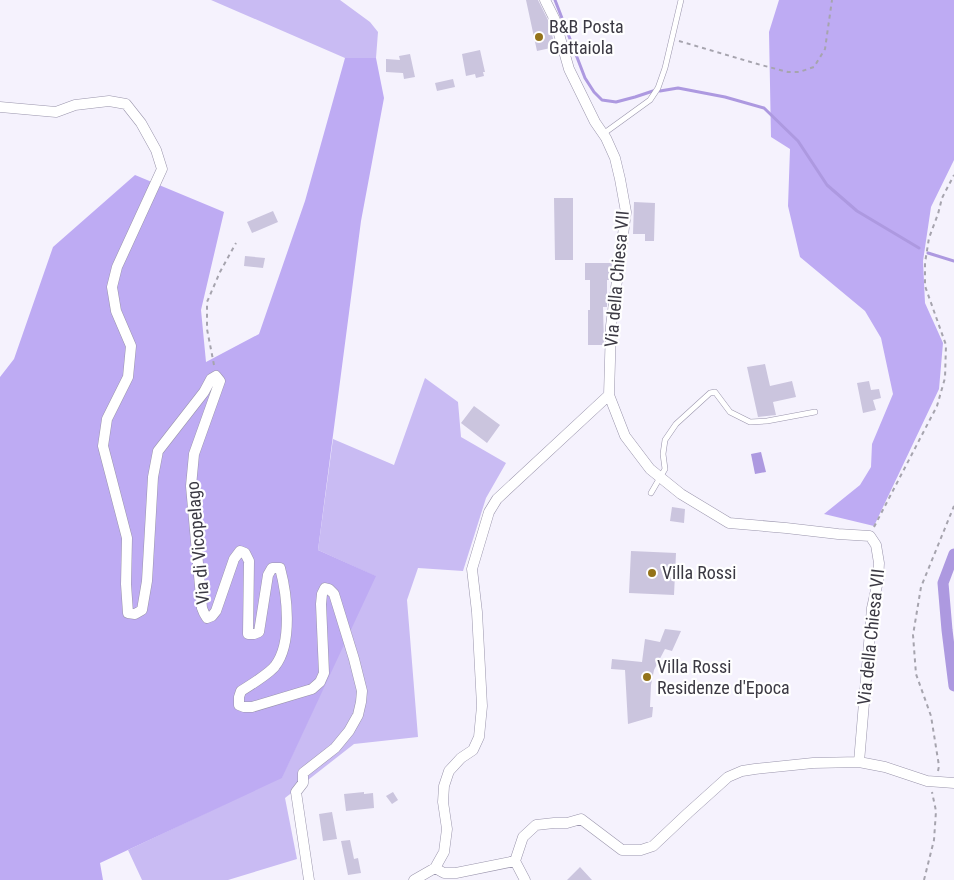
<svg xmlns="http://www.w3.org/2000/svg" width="954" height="880" viewBox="0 0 954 880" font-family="'Roboto Condensed',sans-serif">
	<rect width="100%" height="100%" fill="#f5f2fd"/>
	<!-- green -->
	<path fill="#c9bbf3" d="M211,0H340L370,22L378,32L376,58H345Z
		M425,378L458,402L461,437L506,463L486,498L463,571L418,568L407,600L418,737L354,744L285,798L297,859L228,880H142L128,850L282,777L375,576L318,550L333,439L394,465Z"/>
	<!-- forest -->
	<path fill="#beabf3" d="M779,0H954V160L931,207L923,261L925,303L943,343L939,389L874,526L824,514L860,485L871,467L872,444L893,394L881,338L865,311L800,257L788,206L790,149L771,137L769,32Z
		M345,58H376L384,98L361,221L318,550L376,576L282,778L100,863L103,880H0V377L14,359L53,247L135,175L224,212L201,310L206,362L259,334L305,201Z"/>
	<!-- water -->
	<path fill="#ad99e0" d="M761,452L766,472L755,474L751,454Z"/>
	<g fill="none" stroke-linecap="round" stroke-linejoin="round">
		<!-- stream -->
		<path stroke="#ad99e0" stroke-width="3" d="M555,0L585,78L594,92L602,100L616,102L635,97L653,91
			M660,91L678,88L725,97L764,108L798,141L827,185L857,211L919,248
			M928,253L954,261"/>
		<!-- canal -->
		<path stroke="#ad99e0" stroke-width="11" d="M954,554L943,583L947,630L954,686"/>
	</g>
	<!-- building -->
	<path fill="#cbc5de" d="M526,0H538L549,22L555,47L537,51Z
		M480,50L485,72H483L484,76L476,78L475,74L466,76L462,54Z
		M410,54L415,77L404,79L403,73L386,72V59L400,60L399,56Z
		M453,79L455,87L437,91L435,83Z
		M554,198H573V260H555Z
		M634,202L655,203L654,241H645V234H633Z
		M273,211L278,222L252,233L247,222Z
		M245,256L265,258L263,268L244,266Z
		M585,263H612L610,280H607V307H603L604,345H588V310H590V280H585Z
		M765,364L770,386L792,381L796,397L773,402L776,415L758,417L747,367Z
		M869,381L871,390L879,389L881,398L873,400L876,410L863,413L857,383Z
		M474,406L500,425L487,443L461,423Z
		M672,507L685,509L684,523L670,521Z
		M631,551L676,553L674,595L629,593Z
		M665,629L681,631L672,651L665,649L654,670L651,685L650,707H653L652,717L628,724L625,670L611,669L612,659L642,662L645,639L660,642Z
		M364,792V794L373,793L374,808L346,811L344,794Z
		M393,792L398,800L392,804L386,796Z
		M332,812L337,839L323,841L319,814Z
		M350,840L354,859L358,858L361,873L348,875L341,841Z
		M580,867L592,880H567Z"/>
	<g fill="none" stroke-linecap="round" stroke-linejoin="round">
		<!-- service casing -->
		<g stroke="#9a95ac" stroke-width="6">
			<path id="service" d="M603,134L650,100L658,88L665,68L681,0
				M651,493L665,469L663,454L665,440L676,424L710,393L715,392L730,412L750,422L767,421L815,412"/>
		</g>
		<!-- minor casing -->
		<g stroke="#9a95ac" stroke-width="11">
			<path id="minor" d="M545,0L555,20L569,69L595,122L606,138L615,158L620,179L626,212L611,326L609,395L625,436L650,469L681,494L729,523L786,528L838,534L870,536L876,545L879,563L878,581L872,608L859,762
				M0,107L56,112L75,105L109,101L126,104L141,123L156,150L162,169L117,267L112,287L116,311L131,346L128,377L107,419L103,446L127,538L126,584L128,613L135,614L142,610L147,581L153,477L158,451L204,392L211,379L216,376L220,381L194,454L191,486L202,608L204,613L207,618L212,616L216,611L234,559L240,551L245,553L249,561L248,634H254L259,632L268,575L272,568H280C287,594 293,643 275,666C270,673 249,686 241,691L239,697V705L244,707H252L312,689L320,682L324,673L321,604L322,594L325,588L329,589L334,594L354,659L362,691L361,702L358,715L349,731L335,748L303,773V783L296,792L309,880
				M515,861L525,880
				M435,868L444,852L447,829L443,802L444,786L449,771L461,758L473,750L479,737L482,706L477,612L472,569L489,512L497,499L609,395
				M414,880L435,868L444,873H456L515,861L523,837L536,825L554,823H567L581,819L622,850H641L653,846L688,813L728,777L742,771L755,769L813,763L859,762L885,767L927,781L954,783"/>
		</g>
		<!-- path -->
		<path stroke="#a6a4ae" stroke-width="2" stroke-dasharray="4 4" stroke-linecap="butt" d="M679,41L761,65L788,72H799L814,67L825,49L832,0
			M214,365L207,329V302L220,272L236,243
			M874,527L937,406L945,378L946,345L925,286V263L929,238L938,214L942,198L954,175
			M938,771L939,766L931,716L916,674L913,635L921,587L954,506
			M924,880L934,840L936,811L932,792"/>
		<!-- service -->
		<use href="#service" stroke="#fff" stroke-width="5"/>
		<!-- minor -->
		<use href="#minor" stroke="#fff" stroke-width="10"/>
	</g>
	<!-- markers -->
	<g fill="#94731a" stroke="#fff" stroke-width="2">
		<circle cx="539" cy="37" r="5"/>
		<circle cx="652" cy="573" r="5"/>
		<circle cx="647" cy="677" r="5"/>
	</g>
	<g text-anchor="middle" stroke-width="4.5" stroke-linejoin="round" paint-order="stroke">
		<!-- poi labels -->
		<g font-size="18" fill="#3b3943" stroke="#fff" text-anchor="start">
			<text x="549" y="33">B&amp;B Posta<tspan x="549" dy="21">Gattaiola</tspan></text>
			<text x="662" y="579">Villa Rossi</text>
			<text x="657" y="673">Villa Rossi<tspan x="657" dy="21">Residenze d'Epoca</tspan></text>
		</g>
		<!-- street labels -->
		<g font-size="18" fill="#3b3943" stroke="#fff">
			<text transform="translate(617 279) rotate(-85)" y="6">Via della Chiesa VII</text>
			<text transform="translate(198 543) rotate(-95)" y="6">Via di Vicopelago</text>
			<text transform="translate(871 637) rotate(-84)" y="6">Via della Chiesa VII</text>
		</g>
	</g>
</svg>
